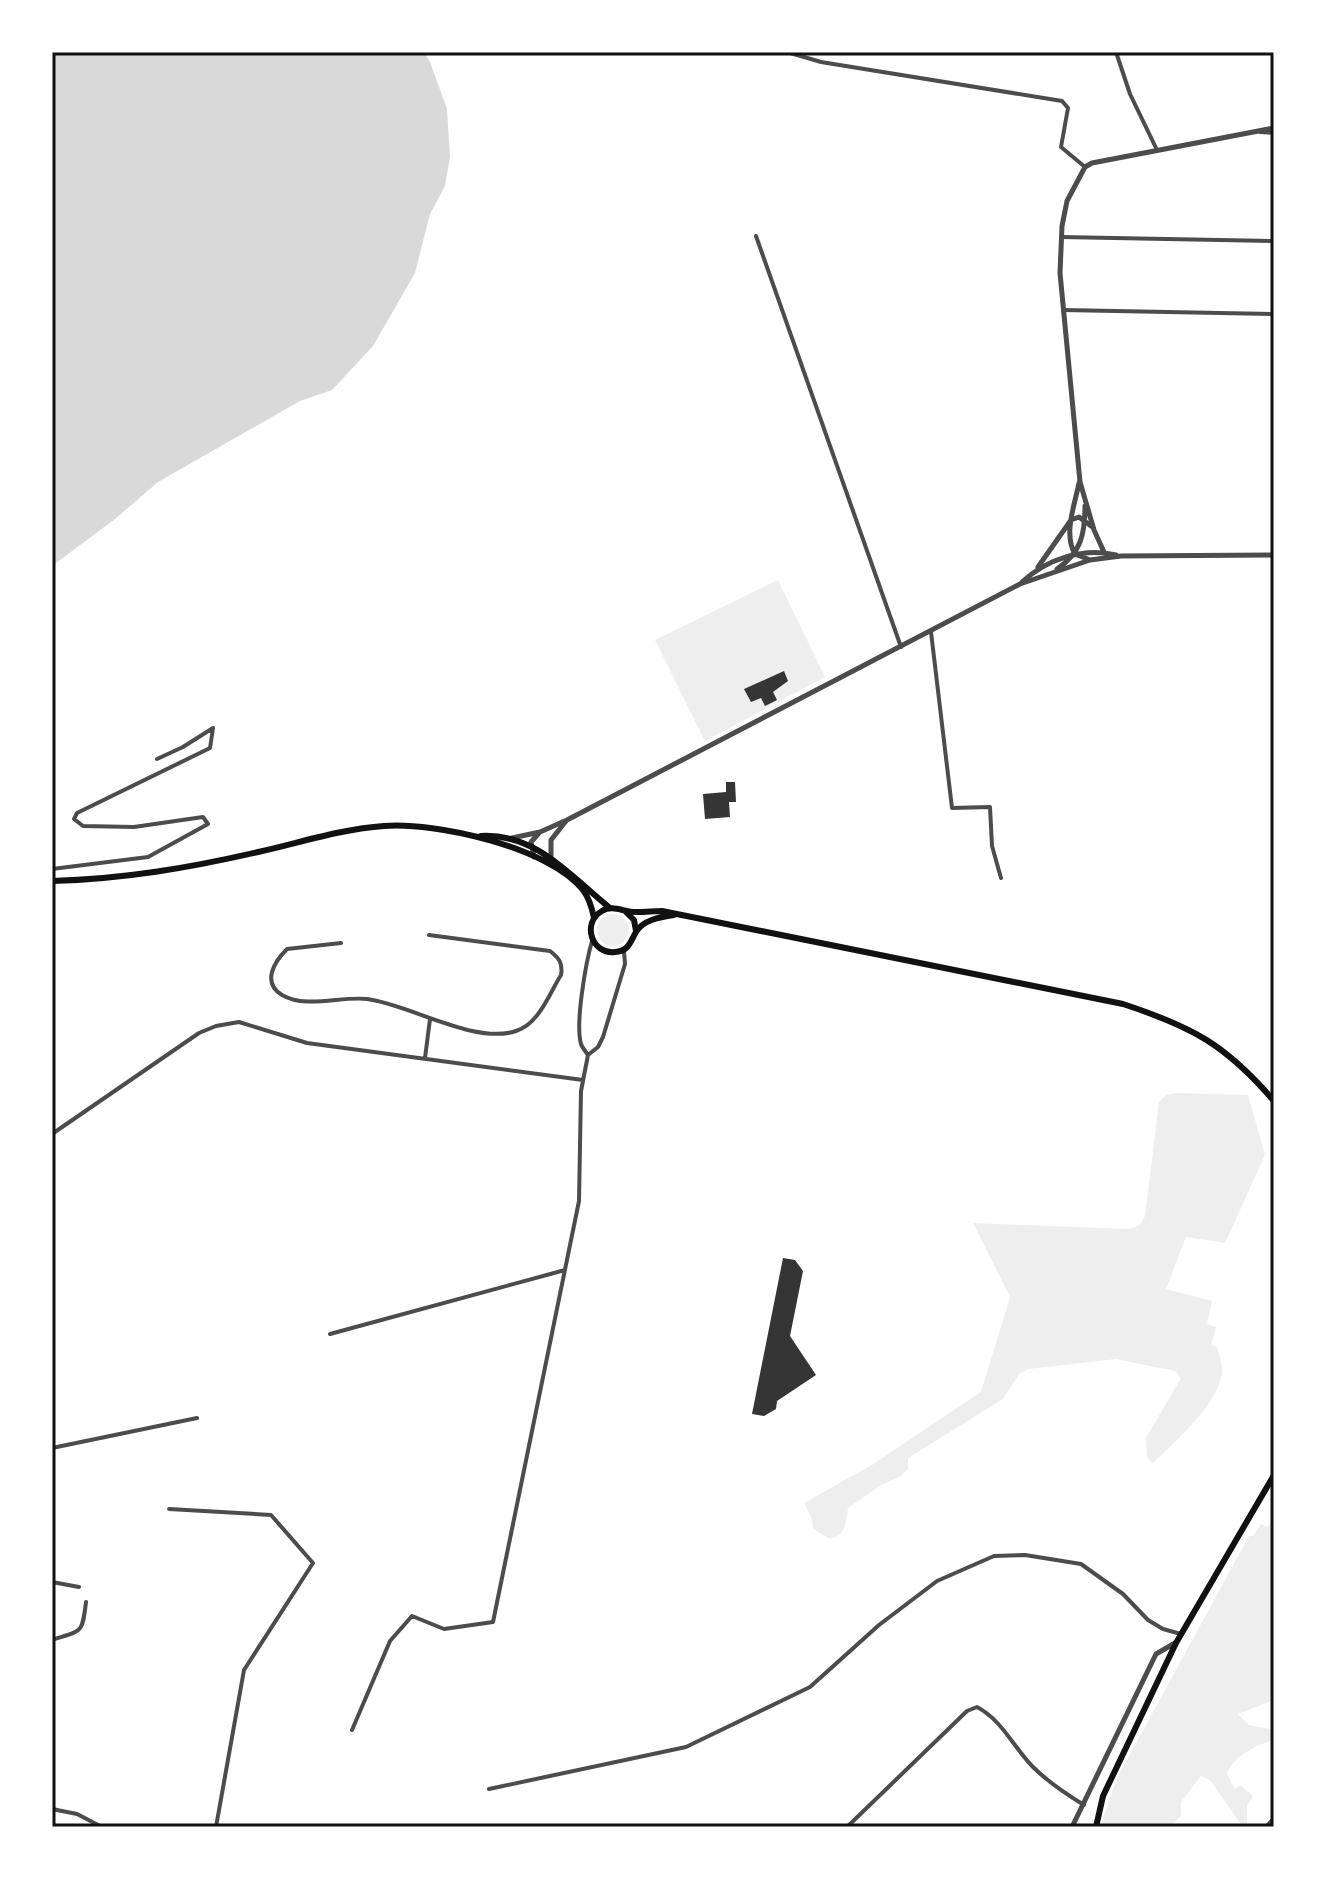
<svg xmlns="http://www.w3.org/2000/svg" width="1326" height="1879" viewBox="0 0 1326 1879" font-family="'Fira Sans',sans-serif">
	<rect width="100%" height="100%" fill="#fff"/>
	<!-- green -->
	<path fill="#eee" d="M778,580L825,677L705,741L655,640Z
		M597 930a16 16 0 1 1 32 0a16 16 0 1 1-32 0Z
		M1176,1093L1248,1095L1265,1155L1225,1243L1186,1237L1166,1289L1212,1301L1207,1324L1216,1327L1211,1345L1217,1347C1219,1355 1223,1364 1222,1373C1218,1405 1175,1441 1153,1463L1147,1457L1146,1438L1181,1378L1175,1371L1116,1359L1028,1369L1019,1374L1003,1399L908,1458V1469L901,1476L883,1484L848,1508C846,1523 846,1535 830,1539L813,1529L812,1519L804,1503L872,1465L981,1392L1010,1297L973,1223L1130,1229L1140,1225L1145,1216L1159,1102L1166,1095Z
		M1274,1518V1700L1238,1714L1249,1725L1271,1729L1274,1740C1257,1745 1233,1756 1227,1774L1235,1789L1240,1785L1253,1796L1247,1806V1827H1243L1210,1780L1201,1776L1181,1802V1816L1169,1827H1100L1117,1778L1249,1536H1253L1261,1524L1268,1527Z"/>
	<!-- water -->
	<path fill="#d9d9d9" d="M52,52H424L430,62L447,109L450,157L445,186L430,214L415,273L373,346L332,390L300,401L158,482L115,519L52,566Z"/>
	<!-- building -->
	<path fill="#353535" d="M784,671L788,681L773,692L777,700L765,706L761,698L751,702L744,689Z
		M726,782H735L736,802H729L730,817L705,819L703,794L726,792Z
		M783,1258L795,1260L803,1271L790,1336L816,1375L777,1401L776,1409L764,1416L752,1414Z"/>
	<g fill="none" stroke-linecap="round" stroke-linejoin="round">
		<!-- minor -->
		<path stroke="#4c4c4c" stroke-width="4" d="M787,52L821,62L1062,101L1068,108L1061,147L1085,167
			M1116,52L1130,94L1157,150
			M1260,132L1274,133
			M756,236L901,647
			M1061,237L1274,241
			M1063,310L1274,314
			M931,632L952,808L990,807L992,846L1001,878
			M52,869L148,857L208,824L203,817L134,827L83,826L74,819L77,813L210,748L213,728L183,747L157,759
			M341,943L287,949C275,961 261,982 282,995C306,1009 341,996 367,999C409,1004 474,1045 516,1031C539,1024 549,994 561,975C563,963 559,958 550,951L429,935
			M588,1055C586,1052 582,1047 581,1044C575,1023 586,962 592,941
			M425,1058L430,1019
			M52,1134L199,1033L216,1026L239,1022L307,1043L583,1080
			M330,1334L565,1270
			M52,1448L197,1418
			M169,1509L271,1515L313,1563L244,1670L216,1827
			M52,1582L79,1587
			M52,1640C83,1630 82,1634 86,1602
			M352,1730L390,1641L412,1616L444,1629L493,1622L579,1201L581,1091L588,1055L598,1047L603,1037L625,964L624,951
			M489,1789L686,1747L810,1687L879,1625L937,1581L994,1556L1025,1555L1081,1564L1123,1594L1148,1620L1163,1629L1181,1634
			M52,1809L77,1814L102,1827
			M847,1827L967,1711L977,1707C1002,1720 1014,1748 1033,1767C1048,1782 1066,1794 1084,1805
			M1266,1827L1274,1818"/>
		<!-- tertiary -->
		<path stroke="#4c4c4c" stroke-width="5" d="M1079,483C1075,504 1063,534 1075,554L1090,560
			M1104,552L1094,530L1080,482L1060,273L1062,226L1067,201L1085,167L1092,163L1274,128
			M1038,567L1071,520L1079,517L1091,526
			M1057,569C1081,553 1085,534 1085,506
			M1022,582C1047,559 1083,547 1116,555
			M512,838L540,832L567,820L1020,584L1090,560L1121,556L1274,555
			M534,857L531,842L539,833
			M551,857V840L566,821
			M1072,1827L1156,1654L1175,1643"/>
		<!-- primary -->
		<path stroke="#111" stroke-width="6" d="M481,836C537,833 571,877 610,908
			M52,881C124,879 188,868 258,852C299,843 341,829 384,826C436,822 549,847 583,890C589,898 592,908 594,918
			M626,912L634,920L636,931
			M674,915C660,917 643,920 636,932C630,942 629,951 615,952C592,955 581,923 602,911C613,904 625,913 638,912C646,912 654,911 662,911L1123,1004C1193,1027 1226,1045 1274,1101
			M1096,1827L1103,1796L1176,1643L1274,1475"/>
	</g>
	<!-- border -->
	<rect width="1326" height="1879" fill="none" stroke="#ffffff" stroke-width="108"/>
	<rect x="54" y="54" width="1218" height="1771" fill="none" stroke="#111" stroke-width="3"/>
</svg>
